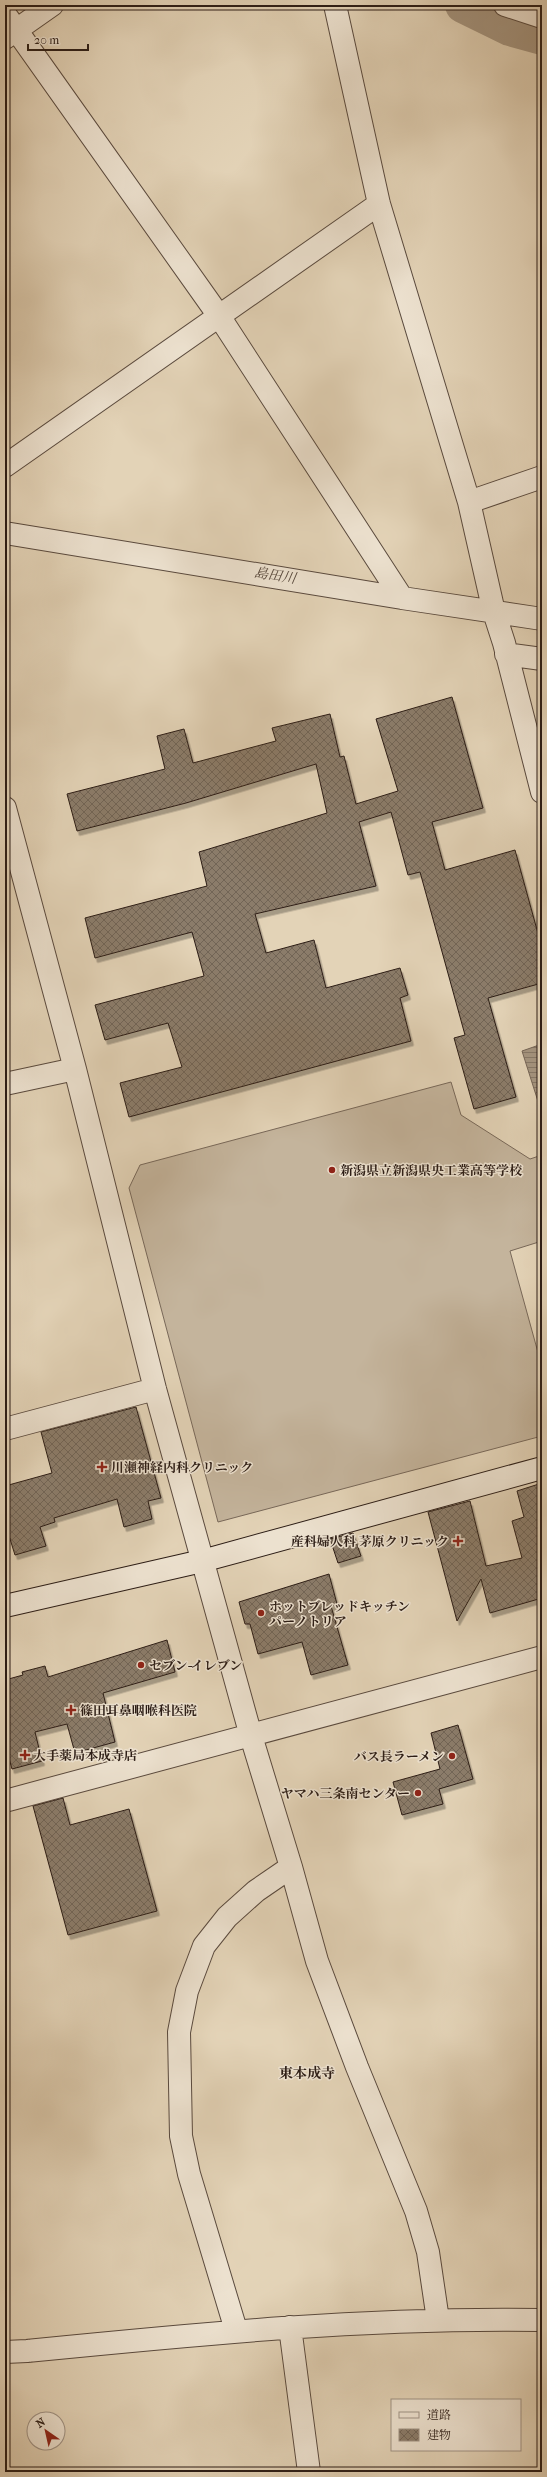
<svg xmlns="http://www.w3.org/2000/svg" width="547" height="2477" viewBox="0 0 547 2477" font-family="'IM FELL French Canon','Noto Serif JP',serif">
	<defs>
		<pattern id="water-rules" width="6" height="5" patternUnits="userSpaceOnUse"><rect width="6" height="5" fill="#a59580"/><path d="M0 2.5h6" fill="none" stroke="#877968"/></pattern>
		<pattern id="building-cross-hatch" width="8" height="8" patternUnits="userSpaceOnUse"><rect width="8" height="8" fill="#8b7c6a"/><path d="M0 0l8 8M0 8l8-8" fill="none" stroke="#726556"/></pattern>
		<filter id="shadow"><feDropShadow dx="2.5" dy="4.5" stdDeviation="0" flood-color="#0004"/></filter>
	</defs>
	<rect width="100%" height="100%" fill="#e3d3b7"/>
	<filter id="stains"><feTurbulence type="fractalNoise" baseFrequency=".005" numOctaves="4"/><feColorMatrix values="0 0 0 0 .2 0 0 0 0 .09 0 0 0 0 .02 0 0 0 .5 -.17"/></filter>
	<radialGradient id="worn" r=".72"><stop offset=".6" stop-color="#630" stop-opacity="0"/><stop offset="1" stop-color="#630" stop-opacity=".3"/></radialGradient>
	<!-- grass -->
	<path fill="#c4b49c" stroke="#786859" d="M451,1082L461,1115L530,1159L542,1155V1241L510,1251L542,1367V1436L218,1522L129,1188L140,1165Z"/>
	<!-- water -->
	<path fill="url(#water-rules)" stroke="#756556" d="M542,1044V1114L522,1051Z"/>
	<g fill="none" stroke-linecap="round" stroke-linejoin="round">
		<!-- river -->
		<path stroke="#a59580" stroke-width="36" d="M463,5L510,28L542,37"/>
	</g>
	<!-- building -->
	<path fill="url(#building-cross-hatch)" stroke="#2c1d16" filter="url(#shadow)" d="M452,697L483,808L432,822L445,870L515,850L542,948V983L488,998L516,1097L474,1109L454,1038L465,1035L420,872L408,875L391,812L359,822L376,886L255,914L266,953L314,940L326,988L400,968L408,995L400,998L411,1041L129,1117L120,1083L182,1067L168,1023L105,1040L95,1005L204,976L192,932L95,958L85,918L207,886L199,852L327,813L316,764L186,803L77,831L67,794L165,769L157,736L184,729L193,763L276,741L272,728L330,714L340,757L344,756L356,804L398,791L376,719Z
		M136,1407L161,1498L148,1501L152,1519L124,1527L117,1499L54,1518L55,1522L40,1527L46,1546L15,1555L5,1523V1486L52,1473L41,1432Z
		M542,1483V1598L490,1613L481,1579L457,1621L428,1512L470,1501L486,1566L522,1558L512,1521L524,1517L517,1491Z
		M353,1533L361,1556L338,1563L330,1539Z
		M329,1574L337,1604L331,1606L348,1665L311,1675L302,1642L258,1654L250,1624H245L239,1602Z
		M167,1640L175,1672L103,1693L115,1742L75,1753L67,1724L35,1732L42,1761L12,1769L5,1744V1680L23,1675L22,1672L45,1666L48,1677Z
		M458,1725L473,1779L439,1789L443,1804L402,1815L393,1782L440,1769L431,1733Z
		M63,1798L70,1825L129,1809L157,1911L68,1935L33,1806Z"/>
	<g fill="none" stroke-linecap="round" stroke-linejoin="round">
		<!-- street casing -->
		<g stroke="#5a4a3e" stroke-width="24">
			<path id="street" d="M335,5L379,204L469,502L494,612L504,643L542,792
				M505,5L542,17
				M5,14L219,316L402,598L542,619
				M5,38L52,5
				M5,466L379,204
				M469,502L542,477
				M5,533L402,598
				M506,654L542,659
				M5,808L75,1069L155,1389L251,1736L291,1867L317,1961L357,2067L416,2211L428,2252L438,2320
				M5,1084L75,1069
				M5,1429L155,1389
				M5,1801L542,1657
				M290,2327L309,2472
				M236,2330L189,2174L181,2136L179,2032L187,1991L204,1946L227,1917L256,1891L291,1867
				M5,2352L27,2351C199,2334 369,2317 542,2320"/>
		</g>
		<!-- secondary casing -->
		<g stroke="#2c1d16" stroke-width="24">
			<path id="secondary" d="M5,1606L202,1561L542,1468"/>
		</g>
		<!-- street -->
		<use href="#street" stroke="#ede2d0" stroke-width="22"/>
		<!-- secondary -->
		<use href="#secondary" stroke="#ede2d0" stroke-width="22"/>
	</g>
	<!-- markers -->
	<g fill="#8f2418" stroke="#ede2d0" stroke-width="1.5">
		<circle cx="332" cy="1170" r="4"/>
		<path d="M100 1461h4v4h4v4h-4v4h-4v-4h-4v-4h4z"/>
		<path d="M456 1535h4v4h4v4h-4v4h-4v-4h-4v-4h4z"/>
		<circle cx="261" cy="1613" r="4"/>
		<circle cx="141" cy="1665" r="4"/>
		<path d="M69 1704h4v4h4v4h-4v4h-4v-4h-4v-4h4z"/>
		<path d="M23 1749h4v4h4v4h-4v4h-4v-4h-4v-4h4z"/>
		<circle cx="452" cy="1756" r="4"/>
		<circle cx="418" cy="1793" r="4"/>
	</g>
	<g text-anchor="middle" stroke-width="3" stroke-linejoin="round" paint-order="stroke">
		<!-- poi labels -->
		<g font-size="13" font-weight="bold" fill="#2c1d16" stroke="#ede2d0" text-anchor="start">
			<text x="340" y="1175">新潟県立新潟県央工業高等学校</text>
			<text x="111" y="1472">川瀬神経内科クリニック</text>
			<text x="449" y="1546" text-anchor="end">産科婦人科 茅原クリニック</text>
			<text x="269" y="1611">ホットブレッドキッチン<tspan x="269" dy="15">パーノトリア</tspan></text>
			<text x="149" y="1670">セブン-イレブン</text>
			<text x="80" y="1715">篠田耳鼻咽喉科医院</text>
			<text x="33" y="1760">大手薬局本成寺店</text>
			<text x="444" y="1761" text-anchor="end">バス長ラーメン</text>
			<text x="410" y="1798" text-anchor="end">ヤマハ三条南センター</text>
		</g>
		<!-- water labels -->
		<g font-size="14" font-style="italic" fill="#56473b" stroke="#ede2d0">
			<text transform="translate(275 575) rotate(9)" y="5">島田川</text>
		</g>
		<!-- neighbourhood labels -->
		<g font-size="14" font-weight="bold" fill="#2c1d16" stroke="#ede2d0">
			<text x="307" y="2078">東本成寺</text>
		</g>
	</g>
	<!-- margin -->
	<rect width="547" height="2477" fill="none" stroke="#e3d3b7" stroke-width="20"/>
	<rect x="6" y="6" width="535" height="2465" fill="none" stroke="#2c1d16" stroke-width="2"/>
	<rect x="10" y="10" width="527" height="2457" fill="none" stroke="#2c1d16"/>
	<!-- legend -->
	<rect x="391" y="2399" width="130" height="52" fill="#ede2d0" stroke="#a09386"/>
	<rect x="399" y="2412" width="20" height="6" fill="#ede2d0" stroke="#a09386"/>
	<text x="427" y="2419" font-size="12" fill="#2c1d16">道路</text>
	<rect x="399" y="2429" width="20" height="12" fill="url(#building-cross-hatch)" stroke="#a09386"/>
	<text x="427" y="2439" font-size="12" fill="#2c1d16">建物</text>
	<!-- north arrow -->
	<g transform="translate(46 2431) rotate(326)"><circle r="19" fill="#ede2d0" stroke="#a09386"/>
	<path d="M0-3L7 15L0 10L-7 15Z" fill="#8f2418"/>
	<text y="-6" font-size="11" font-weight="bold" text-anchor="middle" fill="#2c1d16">N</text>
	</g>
	<!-- scale -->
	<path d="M28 44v6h60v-6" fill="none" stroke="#2c1d16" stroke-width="2"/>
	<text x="34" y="44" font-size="12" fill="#2c1d16" stroke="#ede2d0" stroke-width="3" paint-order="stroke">20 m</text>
	<rect width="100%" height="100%" filter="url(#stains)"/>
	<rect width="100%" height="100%" fill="url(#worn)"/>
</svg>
